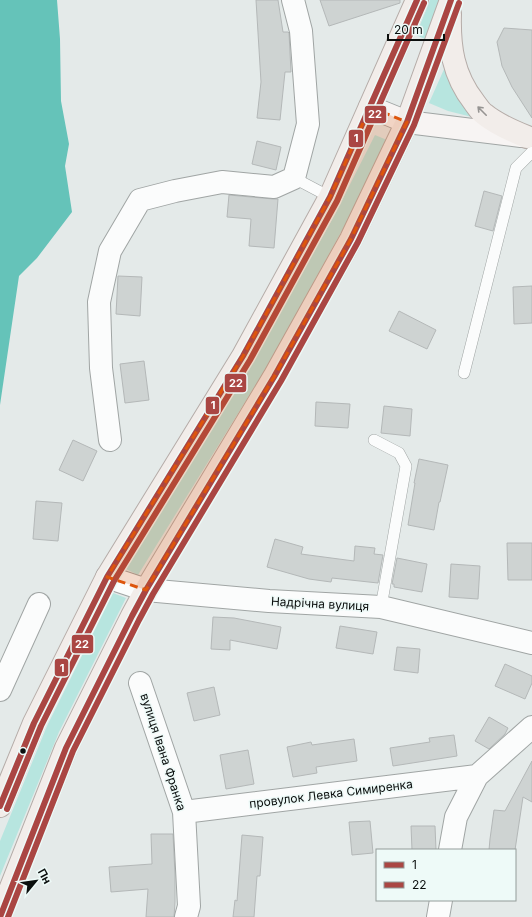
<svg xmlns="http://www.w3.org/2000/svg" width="532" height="917" viewBox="0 0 532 917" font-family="Inter,sans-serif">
	<rect width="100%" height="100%" fill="#e4eae9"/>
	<!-- green -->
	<path fill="#b7e5df" d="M430,0H440L427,40L416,35Z
		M445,67L476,118L448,111L429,103Z
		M375,135L387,140L345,225L270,362L138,575L126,569L257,354L334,216Z
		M113,593L126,598L59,732L0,876V841L47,726Z"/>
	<!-- water -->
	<path fill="#65c3b9" d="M0,0H57L60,39L61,101L69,144L65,166L72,212L37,258L19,276L0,405Z"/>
	<!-- building -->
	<path fill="#ced3d2" stroke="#b4b8b8" d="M256,0H278L283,32H288L289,33L291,72H285L280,120L257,118L261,82Z
		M320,0H400V3L329,26Z
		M504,28L532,30V118L512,87L502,66L497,42Z
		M257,141L281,147L276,170L252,164Z
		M484,191L502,196L493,231L475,226Z
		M229,195L273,199H278L274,248L249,246L251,219L227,217Z
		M118,276L142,277L140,316L116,314Z
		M532,286V323L514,324L513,287Z
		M399,311L436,330L427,349L389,331Z
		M144,361L149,400L125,403L120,364Z
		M316,402L350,404L348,428L315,426Z
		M384,406L412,409L410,436L381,433Z
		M73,440L97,451L83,481L59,470Z
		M419,459L448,465L440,502H439L434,530L408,525L415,483H414Z
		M36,501L62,503L58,541L33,539Z
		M275,539L303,547L301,554L354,561L355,546L375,548L374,554L383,555L378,583L332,578L331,582L309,579L267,567Z
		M507,543H532V580H508Z
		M397,558L427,564L422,592L394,587V584H392Z
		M451,564L480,566L478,599L449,597Z
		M213,617L234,618L281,627L277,649L230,640V650L211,649Z
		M340,626L377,632L373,654L336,648Z
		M397,647L420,649L418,673L394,670Z
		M505,664L532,676V683L525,699L495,686Z
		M214,687L220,715L194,721L187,693Z
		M489,717L508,728L505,734L489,749L475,741Z
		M454,735L457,756L393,766L390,748L430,742L429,738Z
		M354,739L357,761L316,767L317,773L293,777L287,747L311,742L312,745Z
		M248,750L254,784L226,789L220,755Z
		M532,761V802L523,797L515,850H489L490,839L494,810L505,811Z
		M370,821L373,853L352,855L349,822Z
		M411,826H435L436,850H412Z
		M151,834H173L175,875V902L174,917H146L148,889L111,892L109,867L152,864Z
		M242,835L263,837L260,876H257L254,917H233L235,900L237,901Z"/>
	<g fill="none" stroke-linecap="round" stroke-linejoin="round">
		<!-- lane casing -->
		<g stroke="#a0a5a4" stroke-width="12">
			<path id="lane" d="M294,178L330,197
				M464,373L516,168L532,152
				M374,440L399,453L406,466L381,607"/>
		</g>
		<!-- street casing -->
		<g stroke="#a0a5a4" stroke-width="24">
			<path id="street" d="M110,440L101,368L99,302L110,251L140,200L175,191L222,182L274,187L294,178L308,124L301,31L293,0
				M107,577L146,590L269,601L381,607L532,643
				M140,683L184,812L189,906L186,917
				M0,690L39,604
				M184,812L477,776
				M450,850L456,817L477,776L532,727
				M438,917L441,900"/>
		</g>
		<!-- secondary casing -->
		<g stroke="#a0a5a4" stroke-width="24">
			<path id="secondary" d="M370,107L407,122L521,136"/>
		</g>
		<!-- primary casing -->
		<g stroke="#b5aca8" stroke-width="24">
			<path id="primary" d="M450,14C449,47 453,75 474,102C477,106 480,111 484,114C496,124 512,131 527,137
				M0,806L34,723L107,577L243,356L330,197L417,0
				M0,917L4,905L66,748L132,616L146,590L274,377L351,239L407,122L451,0"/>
		</g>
		<!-- lane -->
		<use href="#lane" stroke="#fbfcfc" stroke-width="11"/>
		<!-- street -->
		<use href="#street" stroke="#fbfcfc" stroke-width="22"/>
		<!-- secondary -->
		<use href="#secondary" stroke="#f7f4f3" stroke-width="22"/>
		<!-- primary -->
		<use href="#primary" stroke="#f2edea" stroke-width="22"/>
		<!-- bus-1 casing -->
		<g stroke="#eefaf8" stroke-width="9">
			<path id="bus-1" d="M0,806L34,723L107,577L243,356L330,197L417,0
				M0,917L66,748L132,616L146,590L274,377L351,239L407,122L451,0"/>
		</g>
		<!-- bus-2 casing -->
		<g stroke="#eefaf8" stroke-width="9">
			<path id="bus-2" d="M7,809L41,726L114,581L250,360L337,201L424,3
				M8,917L73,751L139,620L153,594L281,381L358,242L414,125L459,3"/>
		</g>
		<!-- bus-1 -->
		<use href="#bus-1" stroke="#aa4643" stroke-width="6"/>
		<!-- bus-2 -->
		<use href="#bus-2" stroke="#aa4643" stroke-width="6"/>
	</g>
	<!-- one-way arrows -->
	<defs><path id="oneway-shaft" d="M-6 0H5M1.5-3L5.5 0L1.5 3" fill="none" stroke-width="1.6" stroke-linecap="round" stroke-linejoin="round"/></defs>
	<use stroke="#969492" href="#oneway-shaft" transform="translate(482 111) rotate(-135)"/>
	<!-- marked area -->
	<path fill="#dd550c" fill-opacity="0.2" stroke="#dd550c" stroke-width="3" stroke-dasharray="8 5" stroke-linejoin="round" d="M370,107L407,122L351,239L274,377L146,590L107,577L243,356L330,197Z"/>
	<!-- markers -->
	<circle fill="#0b0f0e" stroke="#eefaf8" stroke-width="1.5" cx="23" cy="751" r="3.5"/>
	<g text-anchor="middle" stroke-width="3" stroke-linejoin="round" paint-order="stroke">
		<!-- street labels -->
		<g font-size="12" fill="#0b0f0e" stroke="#eefaf8">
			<text transform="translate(320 604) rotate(3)" y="4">Надрічна вулиця</text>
			<text transform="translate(163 752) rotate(72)" y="4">вулиця Івана Франка</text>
			<text transform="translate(331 794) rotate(-7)" y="4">провулок Левка Симиренка</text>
		</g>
	</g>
	<g stroke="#eefaf8" stroke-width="1.5">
		<rect x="364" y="105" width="23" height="19" rx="4" fill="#aa4643"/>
		<rect x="348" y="129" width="16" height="19" rx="4" fill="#aa4643"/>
		<rect x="224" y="373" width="23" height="20" rx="4" fill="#aa4643"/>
		<rect x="205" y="396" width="15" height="19" rx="4" fill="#aa4643"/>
		<rect x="71" y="634" width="23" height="20" rx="4" fill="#aa4643"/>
		<rect x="54" y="658" width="15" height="19" rx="4" fill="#aa4643"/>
	</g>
	<g font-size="11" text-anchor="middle" font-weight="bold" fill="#fff">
		<text x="375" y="118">22</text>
		<text x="356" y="142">1</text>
		<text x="236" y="387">22</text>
		<text x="213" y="409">1</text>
		<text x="82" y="648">22</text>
		<text x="62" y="672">1</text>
	</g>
	<!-- legend -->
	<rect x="376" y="849" width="140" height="52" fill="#eefaf8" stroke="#939c9a"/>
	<rect x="384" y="862" width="20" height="6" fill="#aa4643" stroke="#939c9a"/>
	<text x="412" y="869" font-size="12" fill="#0b0f0e">1</text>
	<rect x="384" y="882" width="20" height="6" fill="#aa4643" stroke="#939c9a"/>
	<text x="412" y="889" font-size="12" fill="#0b0f0e">22</text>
	<!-- north arrow -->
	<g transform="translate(36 881) rotate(61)" stroke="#eefaf8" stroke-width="3" paint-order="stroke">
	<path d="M0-3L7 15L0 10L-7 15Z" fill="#0b0f0e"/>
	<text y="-6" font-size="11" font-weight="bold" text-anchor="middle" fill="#0b0f0e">Пн</text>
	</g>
	<!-- scale -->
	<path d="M388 34v6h56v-6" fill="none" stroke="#0b0f0e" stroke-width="2"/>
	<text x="394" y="34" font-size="12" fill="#0b0f0e" stroke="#eefaf8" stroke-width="3" paint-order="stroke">20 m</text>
</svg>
